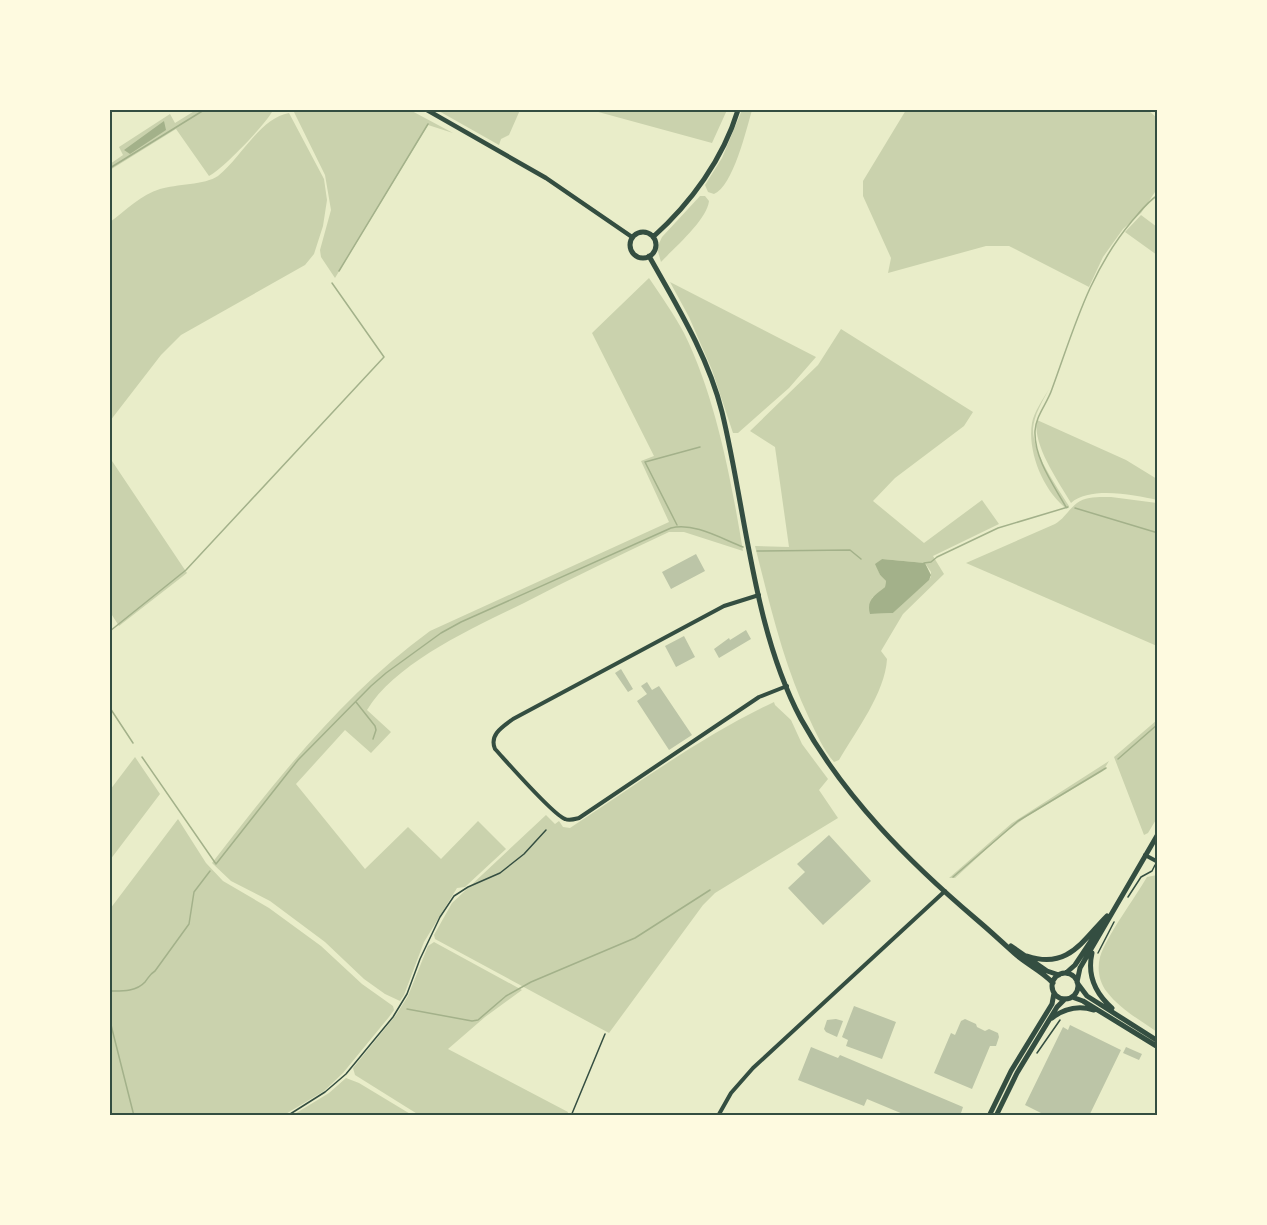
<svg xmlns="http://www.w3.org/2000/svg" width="1267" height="1225" viewBox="0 0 1267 1225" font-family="'Roboto Serif',serif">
	<rect width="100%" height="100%" fill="#e9edc9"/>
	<!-- green -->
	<path fill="#cad2ad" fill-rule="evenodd" d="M196,110H273C267,123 222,170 209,176L176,129L110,170V164L123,155L119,147L170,114L175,123Z
		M293,110H410L453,133L428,125L335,278L321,257L320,250L331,210L325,175Z
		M437,110H520L509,135L501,139L499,145Z
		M591,110H727L712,143Z
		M742,110H752C747,127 733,187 714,194L708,192L705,185L722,158Z
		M906,110H1148L1157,118V189L1141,213L1123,229L1103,257L1089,287L1009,246H986L888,273L891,258L863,196V181Z
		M289,113L324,179L327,200L323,226L314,254L305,265L181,335L161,355L110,421V222C125,211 142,194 160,189C176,184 205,185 218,176C241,158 260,118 289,113Z
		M700,196H705L709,201C707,220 674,248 661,262L657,248L662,237Z
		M1141,215L1157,227V255L1125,232Z
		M649,278C661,296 674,314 684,333C716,398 731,479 743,551L684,532H669C620,555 572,578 524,603C475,627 396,662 367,710L391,732L371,753L345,730L296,784L365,869L408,827L441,859L478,821L506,849L465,887L457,888L424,942L404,995L400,1001L385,994L364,979L325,942L270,901L231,881L212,863C278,778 343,694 430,631L669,522L641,461L654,456L592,333Z
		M670,282L816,357L789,388L738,433H733L712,370L689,317Z
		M841,329L973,412L964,426L895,478L873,501L924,543L982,500L999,524L933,556L944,574L903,614L881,651L887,659C885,693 856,731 839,760L834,762C824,751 816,733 809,718C783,663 770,605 755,546L789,547L775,447L750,431L818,365ZM882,559L925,563L931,572V577L893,613L871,614L872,598L885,587L886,581L880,575L876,564Z
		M1049,389C1042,402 1034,415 1033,429C1033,454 1056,485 1069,506L1067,509C1044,492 1027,452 1032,423C1034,412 1043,399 1049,389Z
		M1037,420L1126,460L1157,479V500C1135,495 1090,486 1071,503C1059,482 1032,445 1037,420Z
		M110,458L187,573L119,626L110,612Z
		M1111,497L1157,503V646L966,563L1055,524C1065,518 1068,510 1077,503C1086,496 1100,497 1111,497Z
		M774,702L775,705L791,720L802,744L828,779L819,790L838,818L715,893L703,905L609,1033L435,939L434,935L452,903L546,815L555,824L559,821L563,827L570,828C637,784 702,736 774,702Z
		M1157,720V818L1148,833L1144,835L1114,757Z
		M135,757L160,794L110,860V790Z
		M1109,761L1103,771L1026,817L1003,834L955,878H949L1012,823Z
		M178,819L206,863L223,881L269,908L321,946L362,984L393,1006L394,1010L389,1017L343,1073L324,1091L284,1115H110V909Z
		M1157,875L1158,876L1157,1032C1140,1020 1120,1009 1107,992C1099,982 1097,969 1100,957C1107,935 1135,898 1147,877Z
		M434,942L522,990L485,1017L448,1049L568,1112L567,1115H419L355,1075L353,1068L396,1015L408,996L428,946Z
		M346,1078L359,1083L412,1115H293L329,1093Z"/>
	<!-- water -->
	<path fill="#a3b18a" d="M164,121L166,130L130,154L124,150Z
		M882,559L925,563L931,575L929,580L893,613L870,614C866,600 875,595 885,587L886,581L880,575L875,564Z"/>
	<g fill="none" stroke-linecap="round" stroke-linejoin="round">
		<!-- stream -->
		<path stroke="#a3b18a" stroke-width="1.5" d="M110,168L204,110
			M339,271L428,124
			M1066,507C1053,484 1034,458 1035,431C1036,415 1047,404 1052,389C1074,329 1089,272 1132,221C1140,212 1147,202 1158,195
			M1075,508L1158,533
			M677,525L645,462L700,447
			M757,551L850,550L861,559
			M924,563L931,562L937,557L998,528L1068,507
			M110,631L186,570L384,357L332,283
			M356,702L375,726L376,730L373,739
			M110,708L133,743
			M142,757L216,864L298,760L371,686L386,673L441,633L461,622L671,528C694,522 722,539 743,547
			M1118,759L1158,724
			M953,877L1018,821L1106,768
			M110,991C121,991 136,992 145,982C149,977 150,974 155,971L189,924L194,892L210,871
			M110,992V1021L134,1116
			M407,1009L472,1021L478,1020L506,996L531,982L635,938L710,890"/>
	</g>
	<!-- building -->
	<path fill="#bcc5a7" d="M696,554L705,571L671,589L662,572Z
		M746,630L751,639L719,658L714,649L729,638L730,640Z
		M684,636L695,657L676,667L665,646Z
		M621,669L633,689L628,692L615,673Z
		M647,682L652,690L659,686L692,735L669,750L637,701L647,694L641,686Z
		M829,835L871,881L823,925L788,888L805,872L797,864Z
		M854,1006L896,1022L882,1059L846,1046L848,1040L842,1037Z
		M836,1019L843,1021L837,1037L826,1032L824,1029L827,1020Z
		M965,1019L976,1024L977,1027L985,1031L989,1029L998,1033L999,1037L996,1046H990L972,1089L934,1073L951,1033L955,1035L961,1021Z
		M1070,1025L1121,1050L1089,1116H1047L1025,1105L1063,1027L1068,1030Z
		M811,1047L838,1058L840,1055L963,1107L960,1116H903V1114L867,1099L864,1106L798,1080Z
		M1126,1047L1142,1054L1139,1060L1123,1053Z"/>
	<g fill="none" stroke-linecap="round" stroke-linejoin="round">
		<!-- path -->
		<path stroke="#344e41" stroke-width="1.5" d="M1128,897L1141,877L1152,871L1155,865
			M1098,953L1114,922
			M1037,1053L1060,1020
			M287,1116L325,1092L346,1074L393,1017L407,994L420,959L440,917L454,896L468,887L500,873L524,854L546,830
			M571,1116L605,1034"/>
		<!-- minor -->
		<path stroke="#344e41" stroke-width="4" d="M759,595L724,606L513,719C502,727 489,735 495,749C507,762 553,815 565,819C570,821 575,819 579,818L759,697L787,686
			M1145,855L1158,862
			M718,1116L731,1093L753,1068L945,891"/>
		<!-- tertiary -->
		<path stroke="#344e41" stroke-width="4.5" d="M427,110L546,178L632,237"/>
		<!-- secondary -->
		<path stroke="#344e41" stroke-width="5" d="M630 245a13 13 0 1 1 26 0a13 13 0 1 1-26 0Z
			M653,237C691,203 723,159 738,110
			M649,256C677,306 708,356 722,412C746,511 753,629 801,719C844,797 909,862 976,919C989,930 1001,941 1014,953C1026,964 1042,971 1053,983
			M1011,946L1047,971L1059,975
			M1092,953C1087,975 1095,993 1112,1008
			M1027,956C1068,970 1082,941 1107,916
			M1066,973L1075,965L1101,926
			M1052 986a13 13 0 1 1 26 0a13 13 0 1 1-26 0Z
			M1077,982L1080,968L1158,834
			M1078,984L1087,996L1158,1041
			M1072,997L1083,1001L1158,1047
			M1052,1018C1065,1008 1078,1005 1094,1010
			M989,1116L1011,1071L1052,1004L1054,993
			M996,1116L1017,1073L1057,1007L1065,999"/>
	</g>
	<!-- border -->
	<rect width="1267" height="1225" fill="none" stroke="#fefae0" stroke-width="222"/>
	<rect x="111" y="111" width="1045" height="1003" fill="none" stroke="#344e41" stroke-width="2"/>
</svg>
